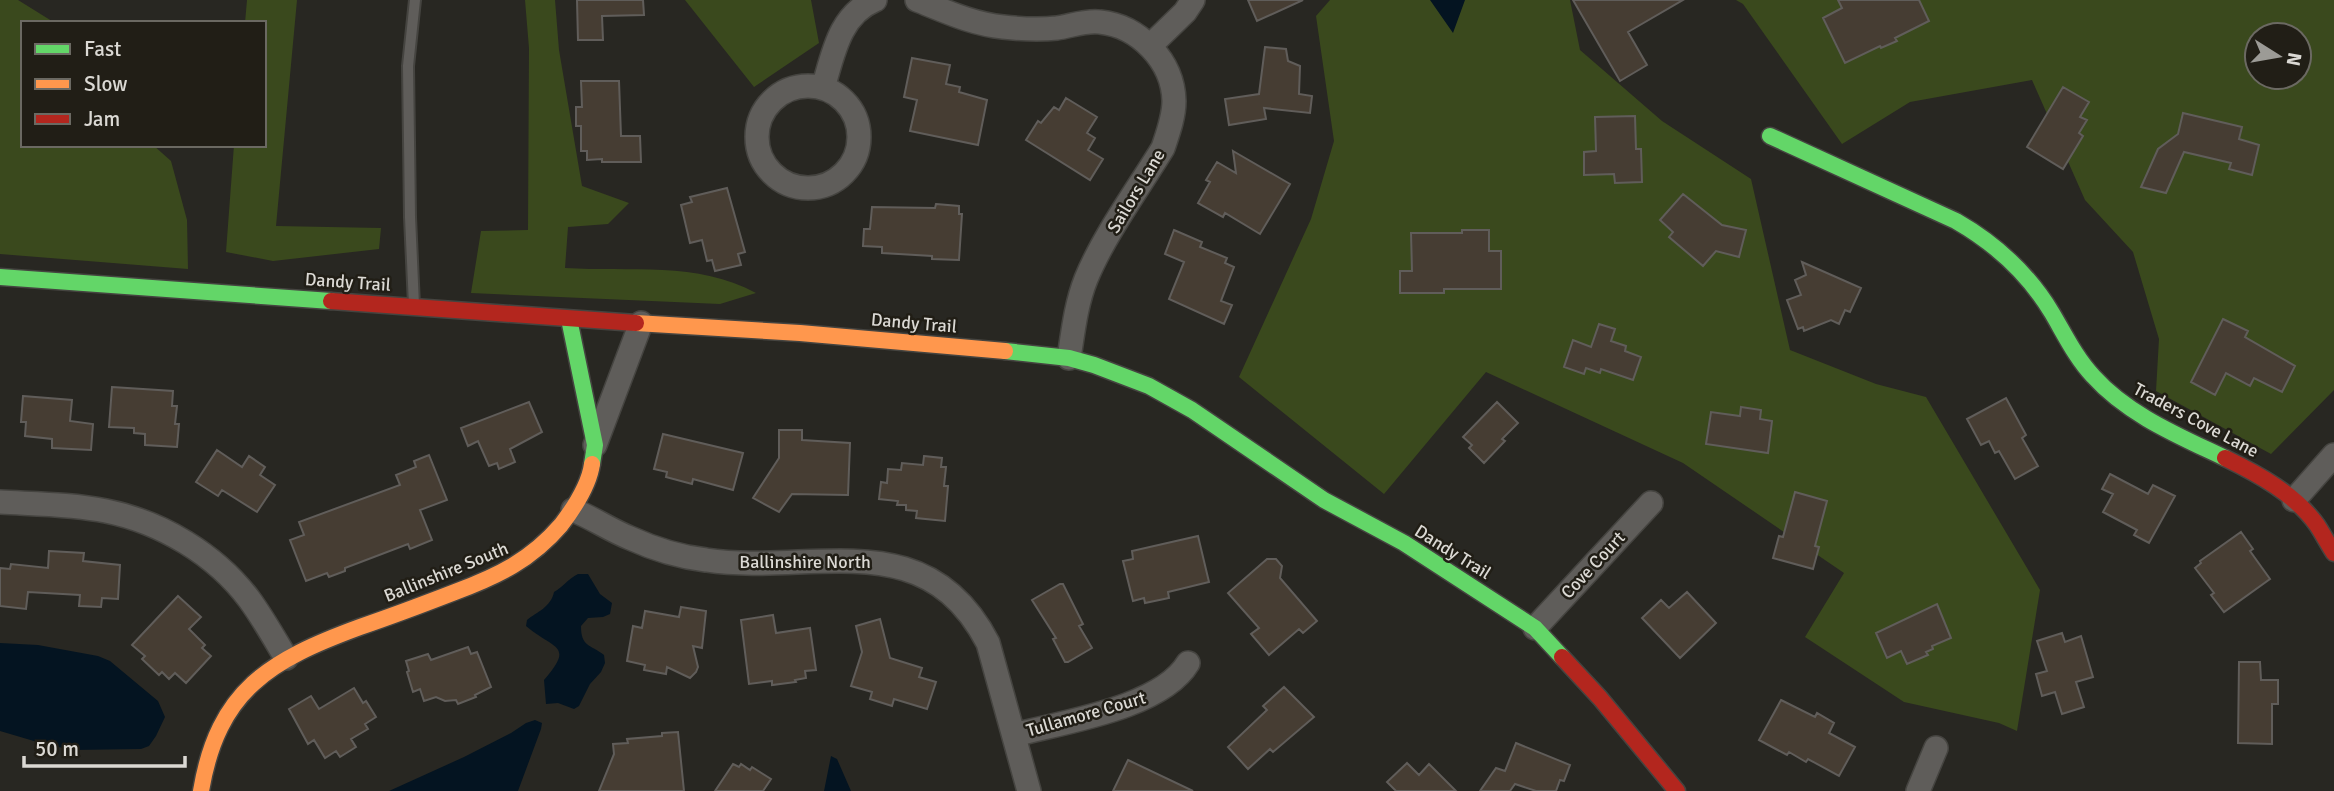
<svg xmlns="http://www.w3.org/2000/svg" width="2334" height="791" viewBox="0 0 2334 791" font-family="Signika,sans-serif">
	<rect width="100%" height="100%" fill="#282722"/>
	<!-- green -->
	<path fill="#3a491d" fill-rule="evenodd" d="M0,0H18L55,23H23V145H153L171,161L187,220L188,269L0,254Z
		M247,0H297L276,226L381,228L379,249L273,261L226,252L234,145H264V23H245Z
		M525,0H555L559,50L582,186L629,203L608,224L568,227L565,268C629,272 698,261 756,293L720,304L471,293L481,231L528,230L529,48Z
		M685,0H811L819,43L754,87Z
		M1330,0H1570L1580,50L1662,121L1751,179L1790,350L1876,384L1926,397L2040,590L2017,731L1999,723L1904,702L1805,637L1844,573L1683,463L1486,372L1384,494L1239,377L1311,219L1334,141L1316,16Z
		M1736,0H2334V390L2271,454L2156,391L2159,339L2133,252L2085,200L2032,80L1910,102L1842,144L1743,4ZM2257,35H2299V77H2257Z"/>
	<!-- water -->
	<path fill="#041421" d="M1430,0H1465L1453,33Z
		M578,574H588L600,594L612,603L610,614L603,617L588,618L581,626C581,647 590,644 604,655L605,663L601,672L590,684L579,706L574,709L558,703L546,704L544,680C575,644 554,650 526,626L527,620C537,612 551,607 554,592C563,587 568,579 578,574Z
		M0,643L38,645L98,656L110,661L158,701L165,717L156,736L149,746L141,749L73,750L44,744L0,731Z
		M535,720L542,723L541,729L518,791H389L464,757L511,733L526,723Z
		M831,756L837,759L851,791H824Z"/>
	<!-- building -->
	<path fill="#463d33" stroke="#605d5a" stroke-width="2" d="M577,0H643L644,15L602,16L603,40H578Z
		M1248,0H1303L1257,21Z
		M1573,0H1683L1628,32L1647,65L1620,81Z
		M1838,0H1919L1929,21L1895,38L1897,41L1881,48L1880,46L1845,63L1823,18L1842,8Z
		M1265,47L1286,49L1288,61L1300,66L1299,94L1312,96L1310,113L1264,108L1266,119L1229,125L1225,99L1259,94Z
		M912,58L950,65L946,84L960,87L959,92L987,100L978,145L910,131L917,100L904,97Z
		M581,81H619L621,136H640L641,162H602V159L587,160V151H581V126H576V107H582Z
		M2063,87L2089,102L2080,117L2087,120L2079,133L2083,136L2063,169L2027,147Z
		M1066,98L1097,117L1087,133L1095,138L1088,150L1103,159L1090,180L1026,140L1038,121L1041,123L1054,107L1059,110Z
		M2183,113L2242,127L2239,139L2259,145L2252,175L2229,169L2231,163L2184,152L2166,193L2141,187L2158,149L2178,134Z
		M1635,116L1636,149H1641L1642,182L1615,183L1614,174L1584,175V152L1596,151L1595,117Z
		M1233,151L1290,184L1260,234L1225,213L1223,217L1198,203L1210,182L1206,180L1217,162L1236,173Z
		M727,188L745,252L738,254L741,265L715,271L712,260L707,261L702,240L690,243L681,205L692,202L690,197Z
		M1683,194L1722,225L1746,230L1739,257L1716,251L1703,266L1669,237L1673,232L1660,220Z
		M936,204L959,206V214H962L959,260L932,259V256L882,253V247L863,246L864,229H870L872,207L935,208Z
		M1174,230L1202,242L1200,247L1227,258L1225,263L1234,267L1221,301L1232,305L1224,324L1169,299L1184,262L1165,254Z
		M1462,230H1489V251H1501V289H1444V293H1400V271H1412L1411,233H1462Z
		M1802,262L1861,288L1850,312L1845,310L1839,324L1831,320L1804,331L1803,327L1798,329L1787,300L1801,295L1795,280L1806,275Z
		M2223,319L2248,331L2245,337L2295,366L2282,392L2254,378L2250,386L2226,373L2215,395L2191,382Z
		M1599,324L1615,329L1611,341L1626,346L1625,351L1641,357L1633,380L1601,369L1600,373L1586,368L1584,374L1564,367L1573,340L1591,347Z
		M112,387L173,391L172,406H177L175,424H179L177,447L145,445V434L134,433V428L109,427Z
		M23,396L72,400L70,421L93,424L91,450L52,448V439L25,436L26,422H21Z
		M2006,398L2026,435L2022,438L2038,466L2015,479L1999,451L1995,453L1989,441L1981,445L1967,419Z
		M529,402L542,432L510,449L515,462L499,469L497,463L489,466L478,441L468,446L461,428Z
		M1497,402L1518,423L1502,439L1505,441L1484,463L1469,448L1472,445L1463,437Z
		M1741,407L1761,410L1760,419L1772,421L1768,453L1706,444L1711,412L1740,416Z
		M779,430H802V440L850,443L848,495L792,494L779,512L753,498L779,458Z
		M663,434L743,453L733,490L693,479L692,484L666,477L667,472L654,469Z
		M217,450L242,467L249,456L265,467L260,475L275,485L257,512L222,490L218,496L196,482Z
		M429,455L447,500L420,510L432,540L410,549L408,544L345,568V571L329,577L327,573L306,581L290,540L304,535L299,522L400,485L396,475L416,467L414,461Z
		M924,456L942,458L941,467H946L944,486H948L945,521L916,518L917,511L906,510V505H897L898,501L879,499L881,482L887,483L888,469L901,470L902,463L923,465Z
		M2110,474L2148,494L2153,485L2175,496L2149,543L2134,535L2137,530L2103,512L2113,494L2102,489Z
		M1795,492L1827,501L1815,546L1819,547L1813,569L1773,558L1779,536L1783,537Z
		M2241,532L2253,549L2250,551L2270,579L2224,612L2211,595L2214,593L2195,568L2201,563L2200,561Z
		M1198,536L1209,582L1168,592L1169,598L1145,603L1144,598L1133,601L1123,561L1133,559L1132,551Z
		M49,551L84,553L83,561L120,565L118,599L102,598L101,607L79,606L80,595L28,592L26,609L0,606V568L10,569L11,564L48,568Z
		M1267,559H1276L1282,566L1280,578L1317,621L1303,633L1299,629L1269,655L1251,634L1259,628L1228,593Z
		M1060,584H1063L1083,624L1079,626L1092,648L1068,662H1065L1053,639L1056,638L1032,600Z
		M1687,592L1716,623L1680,658L1642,618L1661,600L1669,608Z
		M178,596L201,617L189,629L205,645L202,648L211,656L186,683L175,673L169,679L162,672L159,675L142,659L145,656L132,645Z
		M1937,604L1951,638L1932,646L1933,649L1926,652L1928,655L1907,664L1901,651L1887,658L1876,633Z
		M681,607L706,611L702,648L693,646L698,667L696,672L690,678L667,667L666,674L644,670L645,665L627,661L633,626L642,628L645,611L679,617Z
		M773,615L776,633L810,628L816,670L805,671L806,678L795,680L796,682L772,685V681L749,684L741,620Z
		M880,619L890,658L922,668L919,677L936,682L927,709L894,699L892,706L870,699L872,692L851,686L862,652L856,626Z
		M2062,633L2065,642L2081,636L2093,677L2076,682L2084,707L2062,714L2055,692L2042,696L2036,674L2047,671L2037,641Z
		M468,647L471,654L477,652L491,687L475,695L476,697L458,704L456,700L445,701L436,697L424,701L420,689L413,692L407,672L409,671L406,661L428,654L431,660Z
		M2239,662H2260L2261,680H2278V704H2272V744L2238,743Z
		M1284,687L1314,717L1273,752L1270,749L1248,769L1228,747L1267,710L1263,706Z
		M354,688L363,703L366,701L376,717L365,724L368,729L351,739L356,747L340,757L336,751L325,758L314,740L308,744L289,709L311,696L319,709Z
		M1781,700L1815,717L1817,713L1834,723L1829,733L1855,747L1839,776L1808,759L1806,762L1789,752L1787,755L1759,740Z
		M678,732L684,791H599L614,754L613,744L628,743L627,739L662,736V733Z
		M1516,743L1570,765L1564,781L1560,780L1556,791H1536L1515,784L1510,791H1480L1496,768L1505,771Z
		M1128,760L1193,791H1113Z
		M1407,763L1419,775L1429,764L1456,791H1396L1387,782Z
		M733,764L739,767L741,764L750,770L752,767L771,779L763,791H715Z"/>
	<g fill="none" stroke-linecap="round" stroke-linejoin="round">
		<!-- lane casing -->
		<g stroke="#454440" stroke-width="14">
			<path id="lane" d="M414,305L410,217L408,66L415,0"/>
		</g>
		<!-- street casing -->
		<g stroke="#454440" stroke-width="26">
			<path id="street" d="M917,0C945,11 972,24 1003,27C1021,29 1039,30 1057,28C1071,26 1086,20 1100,22C1139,26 1173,61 1174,101C1174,117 1168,133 1163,148C1138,189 1104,235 1086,279C1076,304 1073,332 1069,358
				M1150,46L1185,12L1193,0
				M757 137a51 51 0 1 1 102 0a51 51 0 1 1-102 0Z
				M823,88C833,55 839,15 875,0
				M595,445L641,323
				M2294,500L2334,455
				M0,502C35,504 72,504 106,511C161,522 215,554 249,599C263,618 274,638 286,658
				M573,510C593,518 610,530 630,538C654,549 680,557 706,560C812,576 925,521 988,643L1029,791
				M1535,628L1651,503
				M1014,735C1063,722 1161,708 1188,663
				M1918,791L1936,748"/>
		</g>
		<!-- fast casing -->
		<g stroke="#454440" stroke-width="19">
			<path id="fast" d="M1770,136L1956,221C1996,244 2028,273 2052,313C2065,335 2076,358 2093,376C2128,415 2179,436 2225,458
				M0,277L331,301
				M569,319L595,445L592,464
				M1005,351L1069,358L1094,365L1149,386L1192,410L1324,500L1404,543L1535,628L1562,657"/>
		</g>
		<!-- slow casing -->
		<g stroke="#454440" stroke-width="19">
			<path id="slow" d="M636,323L800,333L1005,351
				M201,791C218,690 270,660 360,627C392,616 424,604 455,592C498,576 531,560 561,525C574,508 589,486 592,464"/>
		</g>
		<!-- jam casing -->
		<g stroke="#454440" stroke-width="19">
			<path id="jam" d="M331,301L636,323
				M2225,458C2258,474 2295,494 2317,525C2323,534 2328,544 2334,553
				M1562,657L1600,698L1677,791"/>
		</g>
		<!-- lane -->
		<use href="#lane" stroke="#5f5d5a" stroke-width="10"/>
		<!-- street -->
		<use href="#street" stroke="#5f5d5a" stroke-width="23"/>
		<!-- fast -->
		<use href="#fast" stroke="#63d668" stroke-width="16"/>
		<!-- slow -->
		<use href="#slow" stroke="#ff974d" stroke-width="16"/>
		<!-- jam -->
		<use href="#jam" stroke="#b3261e" stroke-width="16"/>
	</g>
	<g text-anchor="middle" stroke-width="5" stroke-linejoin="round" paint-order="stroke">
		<!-- street labels -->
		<g font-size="18" fill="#dbd9d4" stroke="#211e16">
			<text transform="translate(1136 191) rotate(-59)" y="6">Sailors Lane</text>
			<text transform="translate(348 282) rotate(4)" y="6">Dandy Trail</text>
			<text transform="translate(914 323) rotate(5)" y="6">Dandy Trail</text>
			<text transform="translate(2196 420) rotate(28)" y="6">Traders Cove Lane</text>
			<text transform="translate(1453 552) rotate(32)" y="6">Dandy Trail</text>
			<text x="805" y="568">Ballinshire North</text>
			<text transform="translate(1593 565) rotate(-47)" y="6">Cove Court</text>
			<text transform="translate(446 572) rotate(-22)" y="6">Ballinshire South</text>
			<text transform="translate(1086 714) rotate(-16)" y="6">Tullamore Court</text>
		</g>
	</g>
	<!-- legend -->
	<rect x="21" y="21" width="245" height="126" fill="#211e16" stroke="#6b6962" stroke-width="2"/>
	<rect x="35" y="44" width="35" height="10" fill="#63d668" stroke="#6b6962" stroke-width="2"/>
	<text x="84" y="56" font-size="21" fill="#dbd9d4">Fast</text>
	<rect x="35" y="79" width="35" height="10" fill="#ff974d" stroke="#6b6962" stroke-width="2"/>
	<text x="84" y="91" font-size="21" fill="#dbd9d4">Slow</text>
	<rect x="35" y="114" width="35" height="10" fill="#b3261e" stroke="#6b6962" stroke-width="2"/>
	<text x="84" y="126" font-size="21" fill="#dbd9d4">Jam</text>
	<!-- north arrow -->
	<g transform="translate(2278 56) rotate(101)"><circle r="33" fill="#211e16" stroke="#6b6962" stroke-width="2"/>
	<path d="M0-5L12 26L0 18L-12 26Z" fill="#9c9b96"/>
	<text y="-10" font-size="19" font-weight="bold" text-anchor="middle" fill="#dbd9d4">N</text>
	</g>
	<!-- scale -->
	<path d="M24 756v10h161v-10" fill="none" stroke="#dbd9d4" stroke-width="3.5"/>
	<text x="35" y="756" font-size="21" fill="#dbd9d4" stroke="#211e16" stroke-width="5" paint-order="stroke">50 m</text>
</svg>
